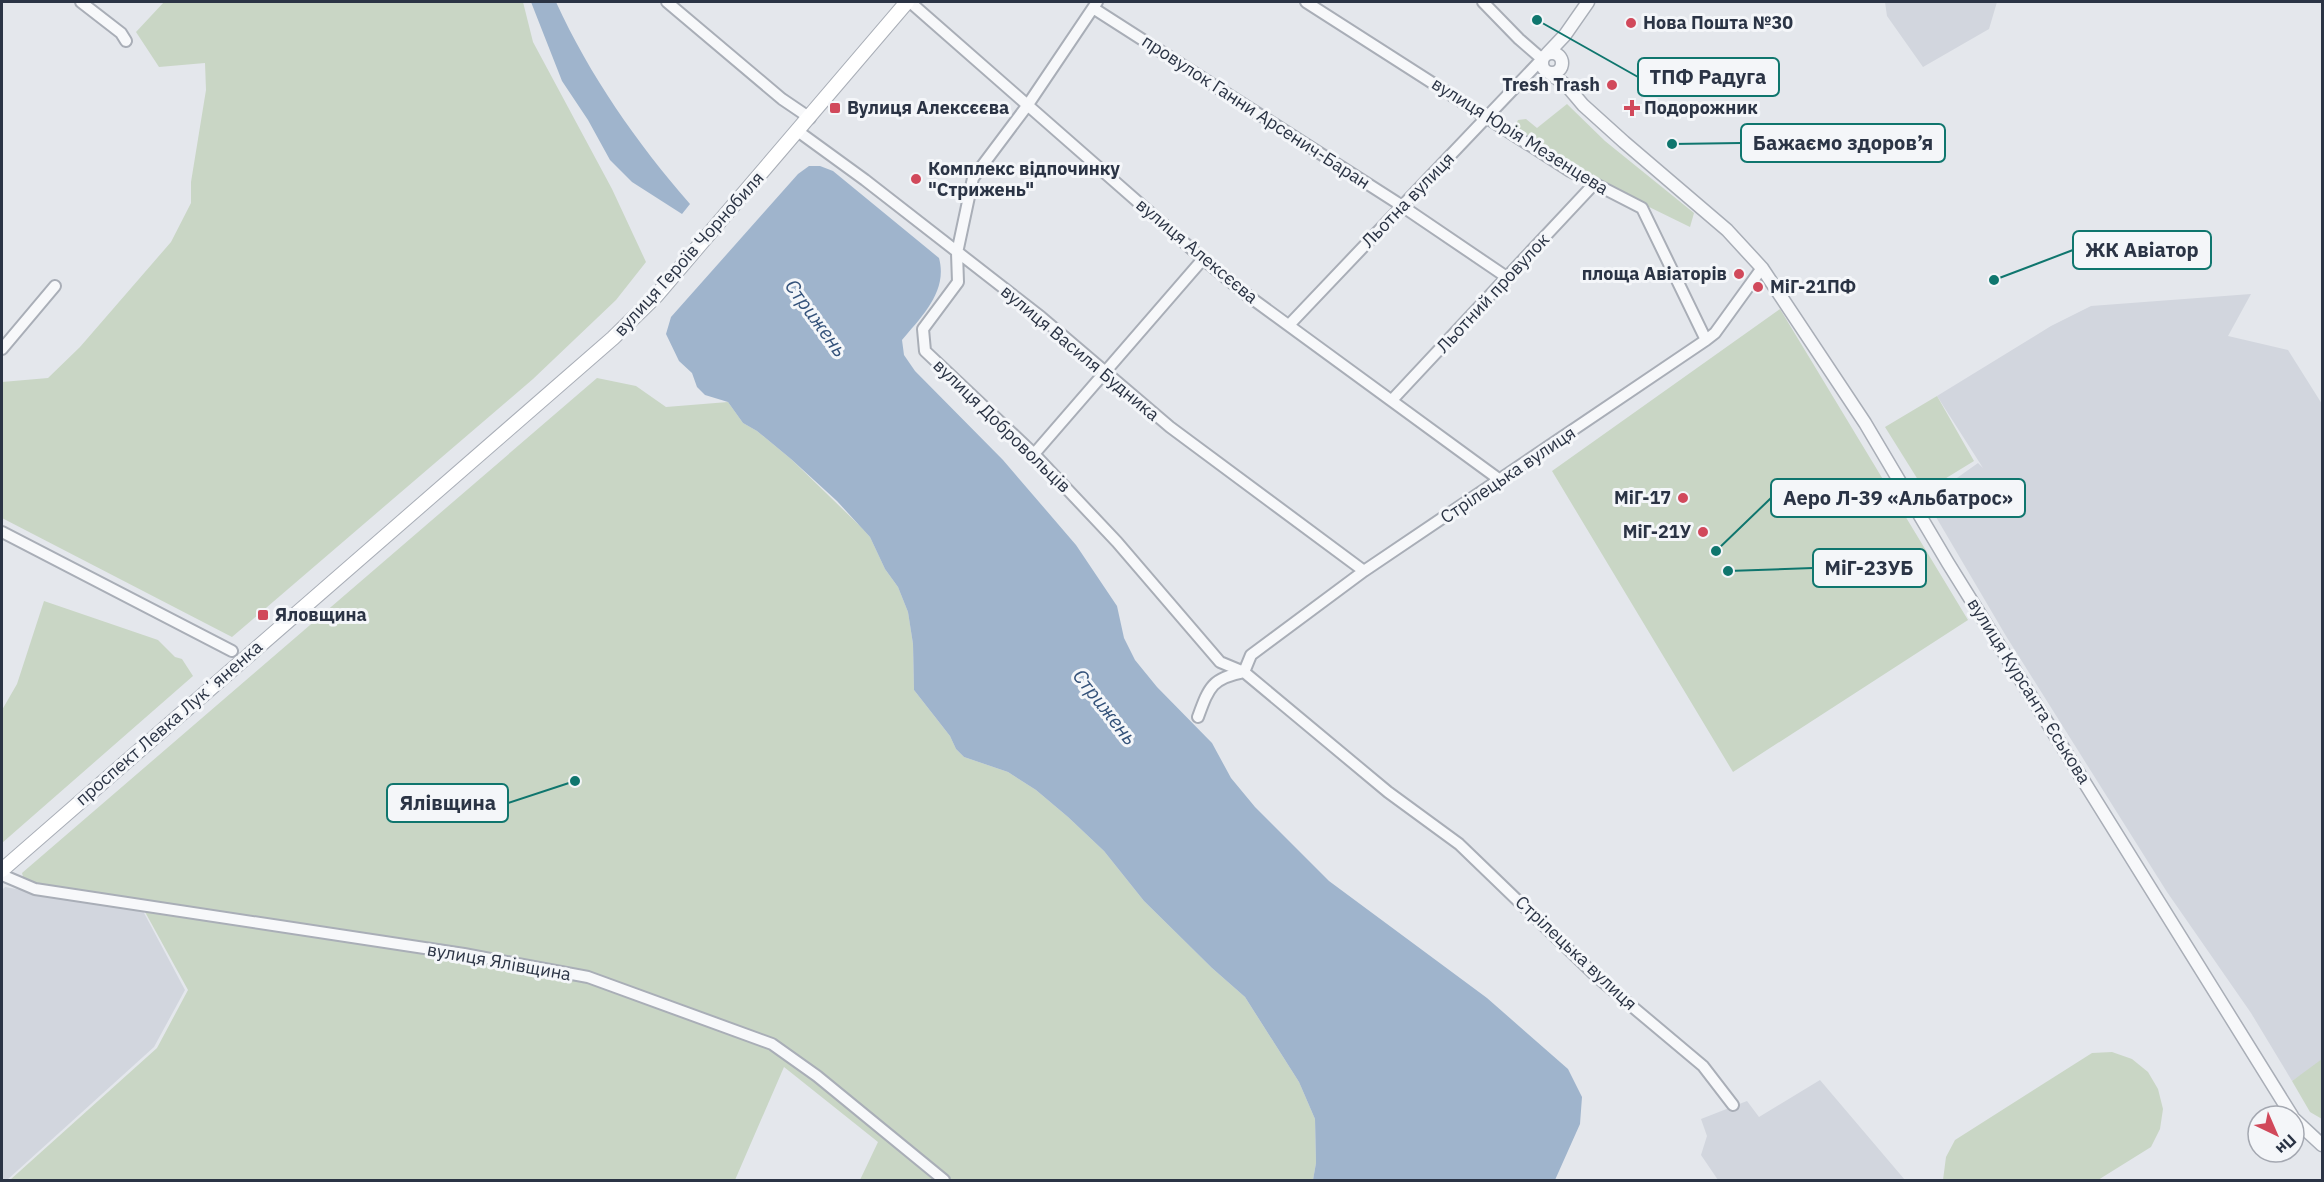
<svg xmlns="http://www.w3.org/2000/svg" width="2324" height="1182" viewBox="0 0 2324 1182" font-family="'IBM Plex Sans',sans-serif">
	<rect width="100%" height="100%" fill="#e4e7ec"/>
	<!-- built -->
	<path fill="#d2d6de" d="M1885,2H1997L1989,29L1923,67L1887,16Z
		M2251,294L2228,336L2288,350L2322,404V1061L2292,1081L2251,1013L2167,892L2006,636L1926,500L1978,463L1983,468L1937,396L2051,326L2091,306Z
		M5,887L143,911L185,990L154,1047L7,1180H2V890Z
		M1820,1080L1905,1180H1718L1701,1155L1707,1136L1701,1119L1747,1101L1759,1117Z"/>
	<!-- green -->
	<path fill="#c9d6c5" d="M164,2H523L533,42L612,189L646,262L616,300L533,379L232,637L2,518V382L48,378L80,347L171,242L191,203V182L206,90L205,63L159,67L136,32Z
		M1567,104L1605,141L1694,213L1690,227L1594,180L1515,127L1518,120L1526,119L1537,128Z
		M1780,309L1968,620L1733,772L1552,471Z
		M597,378L636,386L666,407L728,402L743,423L757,431L791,459L860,526L870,537L885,569L898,587L908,612L913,644L914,690L950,736L956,749L964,757L1008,772L1036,790L1068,817L1104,851L1144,901L1212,968L1245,997L1299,1082L1315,1119L1316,1163L1313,1180H860L878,1142L784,1067L735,1180H10L157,1048L188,990L139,901L25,884L22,873Z
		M1937,396L1974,461L1925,491L1885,427Z
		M44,601L158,640L175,657L182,659L193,676L2,843V710L17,684Z
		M2112,1052L2132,1059L2148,1072L2158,1089L2163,1109L2160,1129L2151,1147L2098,1180H1943L1946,1157L1955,1140L2092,1053Z
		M2322,1059V1119L2310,1112L2292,1081Z"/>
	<!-- water -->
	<path fill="#9fb4cc" d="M531,2H556C590,76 636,142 690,204L682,214L632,182L610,160L588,120L562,81Z
		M809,166H820L833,171L939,258C948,291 922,316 902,340L904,355L915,371L1003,460L1076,545L1117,606L1124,638L1135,660L1157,687L1212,743L1231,778L1255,807L1329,881L1487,998L1568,1069L1582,1097L1580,1124L1555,1180H1313L1316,1163L1315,1119L1299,1082L1245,997L1212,968L1144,901L1104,851L1068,817L1036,790L1008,772L964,757L956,749L950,736L914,690L913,644L908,612L898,587L885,569L870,537L837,501L791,459L757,431L743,423L728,402L705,395L697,387L692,373L679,361L666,334L671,317L798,174Z"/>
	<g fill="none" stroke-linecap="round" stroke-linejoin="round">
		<!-- minor casing -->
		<g stroke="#a9aeb7" stroke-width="14">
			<path id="minor" d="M81,2L121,33L126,41
				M667,2L782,99L810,118
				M910,2L1203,259L1247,295L1500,480
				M1097,2L1027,106L973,178L957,253L958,282L923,329L925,351L1034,454L1117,542L1220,662L1244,672L1388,792L1459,844L1597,977L1703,1066L1733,1105
				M1306,2L1570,171L1642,208L1706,340
				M1093,8L1396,202L1508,278
				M799,132L865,180L1041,317L1170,427L1364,571
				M1289,325L1542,59L1519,39L1483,2
				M2,349L55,286
				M1392,400L1594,184
				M1034,454L1203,259
				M2,532L232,651
				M1198,717C1209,687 1212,678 1244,672L1251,655L1364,571L1706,340L1715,333L1762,268
				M2,875L35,889L464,954L588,977L772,1044L817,1076L944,1180"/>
		</g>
		<!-- tertiary casing -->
		<g stroke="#a9aeb7" stroke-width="15">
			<path id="tertiary" d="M1542 63a10 10 0 1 1 20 0a10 10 0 1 1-20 0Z
				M1547,54L1565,35L1588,2
				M1551,74L1567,86L1583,105L1624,142L1727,230L1762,268L1865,423L1948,563L2292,1116
				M2294,1119L2322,1145"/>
		</g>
		<!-- secondary casing -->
		<g stroke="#a9aeb7" stroke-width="16">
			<path id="secondary" d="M2,870L613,338L656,296L907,2"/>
		</g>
		<!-- minor -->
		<use href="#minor" stroke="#f7f8fa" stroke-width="10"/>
		<!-- tertiary -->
		<use href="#tertiary" stroke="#f7f8fa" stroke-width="12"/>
		<!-- secondary -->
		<use href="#secondary" stroke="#fff" stroke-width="14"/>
	</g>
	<!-- markers -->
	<g fill="#d1495b" stroke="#f4f6f9" stroke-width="2">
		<circle cx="1631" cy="23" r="6"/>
		<circle cx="1612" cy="85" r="6"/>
		<rect x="829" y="102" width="12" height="12" rx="3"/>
		<path d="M1629 99h6v6h6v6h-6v6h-6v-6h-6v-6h6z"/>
		<circle cx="916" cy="179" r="6"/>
		<circle cx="1739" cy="274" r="6"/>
		<circle cx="1758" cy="287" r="6"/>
		<circle cx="1683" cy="498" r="6"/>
		<circle cx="1703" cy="532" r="6"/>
		<rect x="257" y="609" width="12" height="12" rx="3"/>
	</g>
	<g text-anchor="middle" stroke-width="6" stroke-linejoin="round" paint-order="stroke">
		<!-- poi labels -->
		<g font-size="18" font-weight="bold" fill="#2b3445" stroke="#f4f6f9" text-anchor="start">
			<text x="1643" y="29">Нова Пошта №30</text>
			<text x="1600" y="91" text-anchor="end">Tresh Trash</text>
			<text x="847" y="114">Вулиця Алексєєва</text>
			<text x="1644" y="114">Подорожник</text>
			<text x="928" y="175">Комплекс відпочинку<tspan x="928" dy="21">"Стрижень"</tspan></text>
			<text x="1727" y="280" text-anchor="end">площа Авіаторів</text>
			<text x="1770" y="293">МіГ-21ПФ</text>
			<text x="1671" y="504" text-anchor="end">МіГ-17</text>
			<text x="1691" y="538" text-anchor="end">МіГ-21У</text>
			<text x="275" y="621">Яловщина</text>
		</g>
		<!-- street labels -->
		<g font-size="18" fill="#2b3445" stroke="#f4f6f9">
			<text transform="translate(1256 112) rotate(33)" y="6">провулок Ганни Арсенич-Баран</text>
			<text transform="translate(1520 136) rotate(32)" y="6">вулиця Юрія Мезенцева</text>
			<text transform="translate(1408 200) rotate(-46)" y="6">Льотна вулиця</text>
			<text transform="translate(1197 251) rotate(40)" y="6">вулиця Алексєєва</text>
			<text transform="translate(689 254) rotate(-48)" y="6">вулиця Героїв Чорнобиля</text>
			<text transform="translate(1493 293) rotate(-47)" y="6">Льотний провулок</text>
			<text transform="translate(1080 353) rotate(40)" y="6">вулиця Василя Будника</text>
			<text transform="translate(1002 426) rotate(44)" y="6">вулиця Добровольців</text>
			<text transform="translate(1508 475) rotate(-34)" y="6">Стрілецька вулиця</text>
			<text transform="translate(2029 691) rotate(58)" y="6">вулиця Курсанта Єськова</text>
			<text transform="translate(169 723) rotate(-41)" y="6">проспект Левка Лукʼяненка</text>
			<text transform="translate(1576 953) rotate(43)" y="6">Стрілецька вулиця</text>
			<text transform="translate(499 962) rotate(10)" y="6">вулиця Ялівщина</text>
		</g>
		<!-- water labels -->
		<g font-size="20" font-style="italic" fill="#34527a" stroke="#f4f6f9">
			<text transform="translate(816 318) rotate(54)" y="7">Стрижень</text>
			<text transform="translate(1105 707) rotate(52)" y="7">Стрижень</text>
		</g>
	</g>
	<!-- callouts -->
	<path fill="none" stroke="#0f766e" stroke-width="2" d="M1537 20L1638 77M1672 144L1741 143M1994 280L2073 250M1716 551L1771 498M1728 571L1813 568M575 781L508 803"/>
	<g fill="#0f766e" stroke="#f4f6f9" stroke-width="2">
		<circle cx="1537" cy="20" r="6"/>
		<circle cx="1672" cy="144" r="6"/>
		<circle cx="1994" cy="280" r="6"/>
		<circle cx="1716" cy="551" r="6"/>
		<circle cx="1728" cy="571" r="6"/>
		<circle cx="575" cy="781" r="6"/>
	</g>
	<g fill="#f4f6f9" stroke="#0f766e" stroke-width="2">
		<rect x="1638" y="58" width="141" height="38" rx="6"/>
		<rect x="1741" y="124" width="204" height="38" rx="6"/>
		<rect x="2073" y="231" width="138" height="38" rx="6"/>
		<rect x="1771" y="479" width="254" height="38" rx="6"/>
		<rect x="1813" y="549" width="113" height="38" rx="6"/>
		<rect x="387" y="784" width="121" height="38" rx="6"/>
	</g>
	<g font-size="20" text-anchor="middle" font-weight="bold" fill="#2b3445">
		<text x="1708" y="84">ТПФ Радуга</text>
		<text x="1843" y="150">Бажаємо здоров’я</text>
		<text x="2142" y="257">ЖК Авіатор</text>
		<text x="1898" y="505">Аеро Л-39 «Альбатрос»</text>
		<text x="1869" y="575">МіГ-23УБ</text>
		<text x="448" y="810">Ялівщина</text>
	</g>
	<!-- border -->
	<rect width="2324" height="1182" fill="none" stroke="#2b3445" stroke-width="6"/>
	<!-- north arrow -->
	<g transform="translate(2276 1134) rotate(136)"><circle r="28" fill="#f4f6f9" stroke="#a4a8b1" stroke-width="1.5"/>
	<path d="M0-4.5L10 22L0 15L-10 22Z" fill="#d1495b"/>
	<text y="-9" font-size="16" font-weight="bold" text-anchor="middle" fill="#2b3445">Пн</text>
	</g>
</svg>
